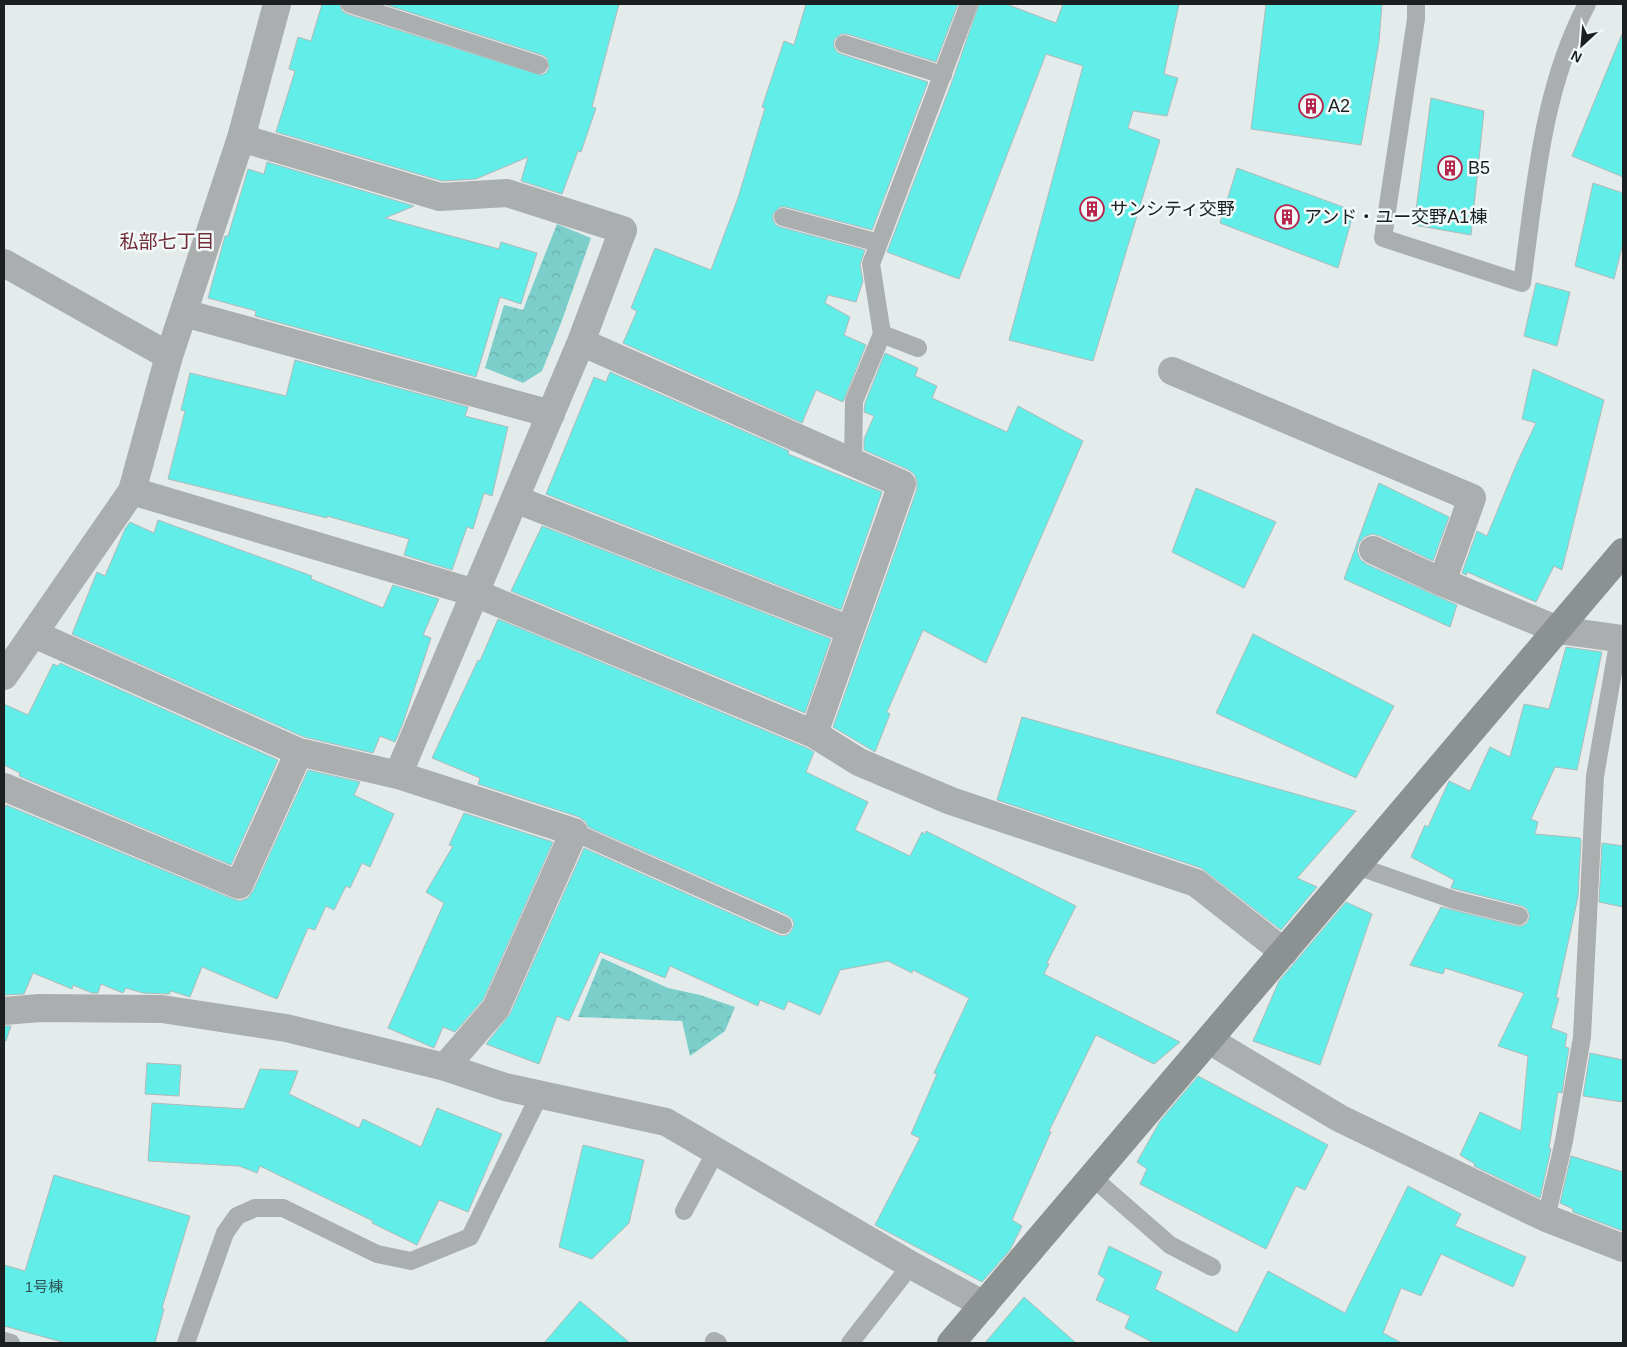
<svg xmlns="http://www.w3.org/2000/svg" width="1627" height="1347" viewBox="0 0 1627 1347" font-family="Arial,'Noto Sans JP',sans-serif">
	<defs>
		<pattern id="park-crowns" width="20" height="18" patternUnits="userSpaceOnUse" patternTransform="scale(1.25)"><rect width="20" height="18" fill="#7bceca"/><path d="M2 6a3 3 0 1 1 6 0M12 15a3 3 0 1 1 6 0" fill="none" stroke="#6ab0ad"/></pattern>
	</defs>
	<rect width="100%" height="100%" fill="#e4eceb"/>
	<!-- park -->
	<path fill="url(#park-crowns)" d="M557,224L591,238L561,323L542,371L523,383L485,368L504,305L523,310Z
		M602,958L668,988L700,995L735,1007L725,1031L690,1056L682,1021L578,1017Z"/>
	<!-- building -->
	<path fill="#61eee9" stroke="#b1b9b9" d="M322,4H340L342,11L347,14L541,75L546,73L549,68L547,58L542,55L384,4H619L592,107L596,108L581,152L578,151L562,194L521,181L528,157L476,179L442,181L276,132L295,71L289,69L298,37L311,41Z
		M806,4H958L936,62L847,34H841L834,40V47L837,52L841,54L928,82L872,230L786,207H780L773,214V220L776,225L780,227L865,250L860,265L863,281L856,302L828,295L825,303L850,317L844,335L866,345L843,402L816,390L802,423L623,343L637,311L631,308L655,248L711,270L738,198L765,108L762,107L784,41L794,45Z
		M979,4H1006L1056,23L1063,4H1179L1164,74L1178,78L1167,116L1133,111L1128,128L1160,140L1093,361L1009,340L1083,66L1046,54L959,279L887,252L953,79Z
		M1266,4H1382L1379,42L1361,145L1251,129Z
		M1622,34H1623V177L1572,156Z
		M1431,98L1484,111L1471,235L1414,225Z
		M267,162L414,206L385,218L499,249L501,242L537,253L521,304L500,297L476,377L255,316L256,311L208,298L225,236H228L248,169L264,174Z
		M1237,168L1354,211L1338,268L1220,223Z
		M1593,183L1623,193V243L1614,279L1575,266Z
		M1536,283L1570,292L1557,346L1524,336Z
		M885,353L918,368L915,376L937,386L932,398L1007,432L1018,406L1083,441L986,663L923,630L887,712L890,714L875,752L833,727L917,489V482L915,475L909,470L864,450V439L874,416L864,412L865,403Z
		M295,360L468,407L465,416L508,427L492,496L484,493L473,529L467,527L452,570L404,555L409,539L327,516V518L168,479L185,411L181,410L190,373L286,396Z
		M1533,369L1604,400L1562,570L1554,566L1536,602L1467,572L1466,575L1462,573L1477,531L1487,536L1517,463L1536,423L1522,419Z
		M610,372L789,451L788,454L882,492L841,610L546,494L594,377L606,382Z
		M1379,483L1449,517L1433,561L1380,536L1372,534L1364,537L1359,543L1357,551L1360,559L1366,564L1457,605L1450,627L1344,579Z
		M1196,488L1276,522L1244,588L1172,552Z
		M158,520L312,576L311,579L383,608L393,585L439,599L423,635L431,638L403,723L395,742L380,736L373,753L304,737L72,634L97,572L105,576L125,529L130,522L154,533Z
		M542,526L831,639L805,713L511,591Z
		M498,619L807,748L814,752L806,772L868,802L855,830L910,856L922,832L925,834L926,831L1076,906L1047,963L1049,964L1044,974L1180,1042L1154,1064L1096,1035L1049,1131L1051,1132L1012,1220L1022,1226L1010,1250L982,1282L875,1225L920,1138L911,1134L937,1074L934,1073L969,998L913,970L912,973L888,961L840,970L820,1015L788,1001L784,1010L760,1000L758,1006L670,966L665,978L600,952L569,1021L557,1016L539,1064L486,1044L510,1014L584,848L779,935L784,936L789,934L792,930L794,924L792,919L787,915L588,827L586,822L579,817L478,784L480,778L432,758L478,660L480,661Z
		M1253,634L1394,706L1356,778L1216,713Z
		M1566,647L1602,652L1577,770L1555,767L1531,819L1538,822L1535,834L1580,838L1581,840L1578,897L1556,998H1559L1551,1028L1567,1034L1565,1047L1569,1048L1562,1093L1558,1092L1549,1148L1551,1149L1540,1198L1474,1166L1475,1164L1460,1155L1480,1112L1521,1131L1528,1056L1498,1046L1524,993L1445,968L1443,974L1410,965L1441,907L1517,926H1522L1527,923L1529,918V913L1526,908L1522,906L1451,888L1454,880L1411,857L1425,825L1428,827L1449,781L1470,791L1490,747L1510,757L1524,704L1549,709Z
		M60,663L278,760L231,865L19,776L20,773L4,765V704L28,715L53,664L58,666Z
		M1022,717L1356,811L1297,878L1317,887L1281,930L1201,868L997,800Z
		M308,770L360,782L354,795L394,814L370,867L362,863L350,888L346,886L334,910L326,906L315,930L308,928L277,999L202,967L190,997L171,991L169,994L143,993L126,988L123,993L101,984L98,993H92L73,985L72,989L33,973L24,994L4,995V810L6,805L233,899L240,901L248,898L253,891Z
		M464,813L553,842L483,1000L455,1032L443,1027L434,1048L388,1028L444,903L426,892L453,846L449,845Z
		M1602,843L1623,846V907L1599,902Z
		M1346,902L1372,914L1320,1065L1253,1041L1279,981Z
		M4,1026H11L6,1041L4,1040Z
		M1590,1053L1623,1060V1102L1583,1096Z
		M147,1063L181,1065L179,1096L145,1094Z
		M260,1069L298,1071L289,1094L359,1128L363,1119L421,1147L437,1108L502,1134L468,1212L439,1200L417,1245L372,1223L373,1221L260,1166L257,1173L239,1166L148,1161L152,1103L244,1109Z
		M1198,1076L1328,1145L1305,1190L1296,1186L1266,1249L1140,1184L1147,1169L1137,1162L1160,1121Z
		M583,1145L644,1160L629,1223L592,1259L559,1247Z
		M1571,1156L1623,1172V1231L1573,1212V1209L1560,1203Z
		M54,1175L190,1216L162,1308L164,1309L155,1343H66L4,1326V1265L25,1271Z
		M1408,1186L1461,1214L1455,1226L1526,1257L1513,1287L1441,1254L1421,1296L1401,1288L1383,1333L1402,1343H1154L1125,1328L1130,1316L1096,1300L1105,1279L1098,1274L1109,1246L1162,1272L1155,1289L1237,1333L1268,1271L1345,1313Z
		M1024,1297L1076,1343H985Z
		M580,1301L630,1343H544Z"/>
	<g fill="none" stroke-linecap="round" stroke-linejoin="round">
		<!-- lane -->
		<path stroke="#abaeae" stroke-width="18" d="M350,4L539,65
			M1416,4V19L1383,238L1522,283C1535,189 1542,89 1587,4
			M844,44L943,75
			M783,217L879,243
			M882,334L871,264L969,4
			M853,462L854,401L882,334L918,348
			M574,832L783,925
			M1357,866L1454,900L1519,916
			M1092,1177L1170,1245L1212,1267
			M684,1211L716,1151
			M1546,1218L1564,1141L1582,1037L1595,776L1619,638
			M4,1341L11,1343
			M714,1341L718,1343
			M186,1343L225,1233L237,1216L255,1208H283L377,1254L411,1261L470,1237L540,1094
			M850,1343L911,1265"/>
		<!-- street -->
		<path stroke="#abaeae" stroke-width="28" d="M241,138L440,197L507,193L623,230L581,342L398,775
			M4,263L169,356L132,491
			M184,313L551,414
			M581,342L902,484L817,725
			M169,356L241,138L277,4
			M1172,371L1472,498L1442,582
			M515,499L850,630
			M1373,550L1442,582L1558,630L1623,639
			M34,634L299,752L398,775L574,832L496,1008L445,1067
			M4,676L132,491L475,593L814,734L859,762L951,801L1196,883L1284,952
			M4,787L239,885L299,752
			M4,1011L40,1008L162,1009L286,1028L445,1067L505,1087L666,1122L911,1265L984,1305
			M1209,1040L1339,1118L1546,1218L1623,1248"/>
		<!-- secondary -->
		<path stroke="#8c9191" stroke-width="28" d="M951,1343L1623,552"/>
	</g>
	<!-- icons -->
	<defs>
		<g id="building-ring" transform="scale(1.25)"><circle r="9.5" fill="#f1f9f9" stroke="#b6254b" stroke-width="1.5"/><path d="M-4-6H4V6H1V3H-1V6H-4ZM-2.5-4.3h1.7v1.8h-1.7ZM.8-4.3h1.7v1.8H.8ZM-2.5-1h1.7V.8h-1.7ZM.8-1h1.7V.8H.8Z" fill="#b6254b"/></g>
	</defs>
	<g fill-rule="evenodd">
		<use href="#building-ring" x="1311" y="106"/>
		<use href="#building-ring" x="1450" y="168"/>
		<use href="#building-ring" x="1092" y="209"/>
		<use href="#building-ring" x="1287" y="217"/>
	</g>
	<g text-anchor="middle" stroke-width="5" stroke-linejoin="round" paint-order="stroke">
		<!-- number labels -->
		<g font-size="15" fill="#2d5352">
			<text x="44" y="1292">1号棟</text>
		</g>
		<!-- poi labels -->
		<g font-size="18" fill="#1c1f1f" stroke="#f1f9f9" text-anchor="start">
			<text x="1328" y="112">A2</text>
			<text x="1468" y="174">B5</text>
			<text x="1110" y="215">サンシティ交野</text>
			<text x="1304" y="223">アンド・ユー交野A1棟</text>
		</g>
		<!-- neighbourhood labels -->
		<g font-size="19" fill="#722c38" stroke="#f1f9f9">
			<text x="167" y="248">私部七丁目</text>
		</g>
	</g>
	<!-- border -->
	<rect width="1627" height="1347" fill="none" stroke="#1c1f1f" stroke-width="10"/>
	<!-- north arrow -->
	<g transform="translate(1582 45) rotate(206)" stroke="#f1f9f9" stroke-width="4" paint-order="stroke">
	<path d="M0-4L9 19L0 12L-9 19Z" fill="#1c1f1f"/>
	<text y="-8" font-size="14" font-weight="bold" text-anchor="middle" fill="#1c1f1f">N</text>
	</g>
</svg>
